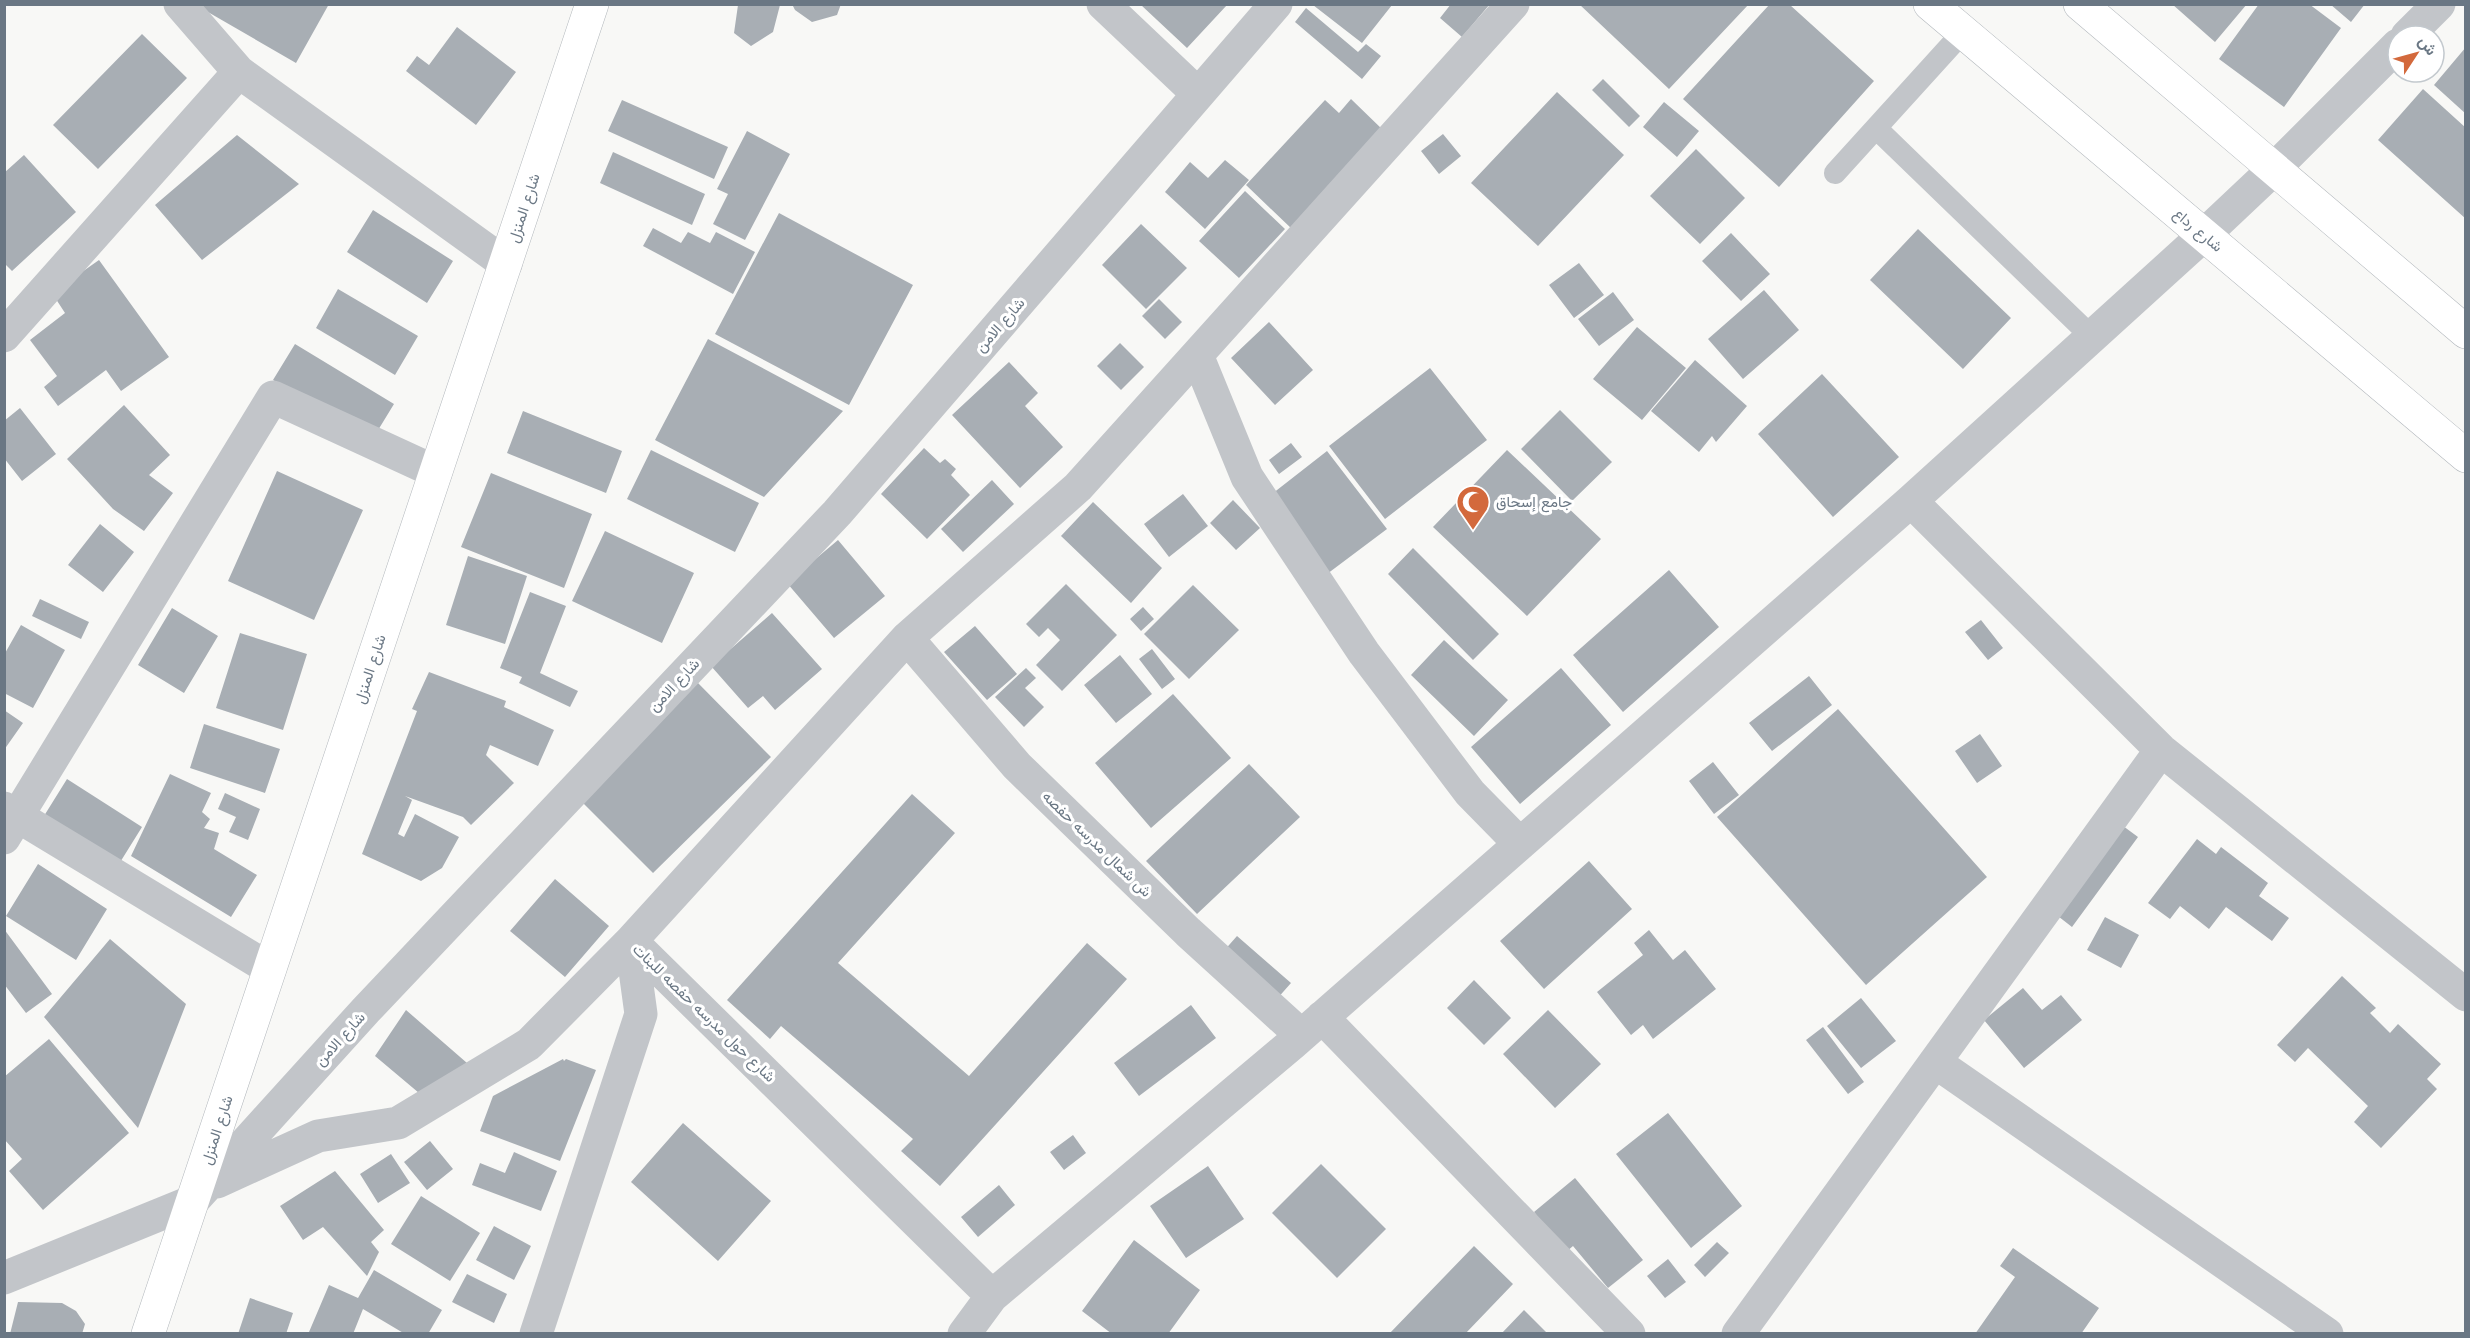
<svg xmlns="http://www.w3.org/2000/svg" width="2470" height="1338" viewBox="0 0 2470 1338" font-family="'Work Sans',Vazirmatn,sans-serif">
	<rect width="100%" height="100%" fill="#f8f8f6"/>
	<!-- building -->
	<path fill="#a8aeb4" d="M194,4H329L296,63Z
		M792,4H841L837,15L812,22L795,10Z
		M1451,4H1490L1462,37L1440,18Z
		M1579,4H1749L1669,89Z
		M2172,4H2247L2215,42Z
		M2259,4H2309L2341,28L2284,107L2219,59Z
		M2330,4H2365L2351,22Z
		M738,5H780L773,32L751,46L734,33Z
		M1141,5H1227L1187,48Z
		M1313,5H1392L1362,43Z
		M1769,5H1790L1874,81L1779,187L1683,99Z
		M1306,8L1358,52L1366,44L1381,56L1362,79L1295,22Z
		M457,27L516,72L476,125L406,71L417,56L429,65Z
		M142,34L187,78L98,169L53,125Z
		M2466,47V114L2434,85Z
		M1603,79L1640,116L1629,127L1592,90Z
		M2423,89L2466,128V219L2378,140Z
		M1557,92L1624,155L1538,246L1471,183Z
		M1351,99L1385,132L1293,230L1246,185L1325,100L1339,113Z
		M622,100L728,147L714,179L608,131Z
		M1664,102L1699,131L1677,157L1643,127Z
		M747,131L790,154L745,240L713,224L728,194L717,189Z
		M1443,134L1461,156L1439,174L1421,151Z
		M237,135L299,184L202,260L155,205Z
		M1696,149L1745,198L1700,244L1650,196Z
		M613,152L705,194L692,225L600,183Z
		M24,155L76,212L12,271L4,263V173Z
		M1225,160L1249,180L1205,229L1165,192L1190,162L1208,178Z
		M1245,191L1285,229L1239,278L1199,241Z
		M373,210L453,261L427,303L347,252Z
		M779,213L913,285L849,405L715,334Z
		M1141,224L1187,268L1146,309L1102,265Z
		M653,228L681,243L688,232L710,243L716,232L755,252L733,294L643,246Z
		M1918,229L2011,318L1963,369L1870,280Z
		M1731,233L1770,274L1741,301L1702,261Z
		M99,260L169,357L121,391L106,370L58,406L44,387L57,376L30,340L65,313L52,293Z
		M1579,263L1604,295L1574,318L1549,285Z
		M338,289L418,336L395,375L316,328Z
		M1764,290L1799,330L1743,379L1708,339Z
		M1613,292L1634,320L1599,346L1578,319Z
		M1159,299L1182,322L1165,339L1142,316Z
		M1269,322L1313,370L1275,405L1231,358Z
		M1637,327L1686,368L1642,420L1593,379Z
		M708,339L843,411L764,497L655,440Z
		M1120,343L1144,367L1121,390L1097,366Z
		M295,344L394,404L372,440L273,380Z
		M1695,360L1747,406L1716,442L1712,436L1699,452L1651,411Z
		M1009,362L1038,393L1025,406L1063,447L1020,488L952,415Z
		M1430,368L1487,440L1385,519L1329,446Z
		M1822,374L1899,457L1833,517L1758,434Z
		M124,405L170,455L149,475L173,493L144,531L113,509L67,459Z
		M20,408L56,454L22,481L4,458V421Z
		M1560,410L1612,462L1572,501L1521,449Z
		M523,411L622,451L606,493L507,453Z
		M1291,443L1302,457L1279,474L1269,460Z
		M924,448L940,463L945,459L956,469L951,475L970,495L927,539L881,494Z
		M651,450L759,503L735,552L627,499Z
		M1507,450L1601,539L1527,616L1433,527Z
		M1327,451L1387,529L1327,574L1268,497Z
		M277,471L363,510L314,620L228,581Z
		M491,473L592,514L564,588L461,547Z
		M992,480L1014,504L963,552L941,529Z
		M1183,494L1208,526L1169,557L1144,524Z
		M1233,500L1260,528L1236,550L1210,523Z
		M1093,502L1162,568L1131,603L1061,536Z
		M100,524L134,552L103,592L68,565Z
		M605,531L694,573L662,643L572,601Z
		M838,540L885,596L834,638L787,583Z
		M1413,548L1499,634L1473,660L1388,574Z
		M468,556L527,576L505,644L446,625Z
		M1669,570L1719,627L1623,712L1573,655Z
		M1066,584L1117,635L1062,691L1036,665L1060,640L1048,628L1039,637L1026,624Z
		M1193,585L1239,630L1189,679L1144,634Z
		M530,592L566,606L540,673L578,691L570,707L519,683L522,677L500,668Z
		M40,599L89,622L81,639L32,616Z
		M1143,607L1154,619L1141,631L1130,619Z
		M172,608L218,636L184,693L138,665Z
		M772,613L822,669L775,710L763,696L748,708L711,666Z
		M1981,620L2003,648L1988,660L1965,632Z
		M21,625L65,650L33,708L4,693V655Z
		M975,626L1017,674L987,700L944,652Z
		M240,633L307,654L283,730L216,708Z
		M1444,640L1508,700L1474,736L1411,675Z
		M1152,649L1175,679L1162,689L1139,659Z
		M1120,655L1152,694L1116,723L1084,685Z
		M1026,668L1036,678L1025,688L1044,707L1024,727L995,697Z
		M1561,668L1611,725L1520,804L1471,747Z
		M429,672L506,701L504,707L554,730L538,766L490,745L486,755L514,783L471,825L463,817L405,796L412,800L398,834L404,837L415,814L459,837L442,868L421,881L362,854L417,711L412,709Z
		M1809,676L1832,705L1772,751L1749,723Z
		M698,683L771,757L653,873L580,800Z
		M1173,694L1231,758L1151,828L1095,763Z
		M1838,709L1987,877L1866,985L1717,817Z
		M4,710L23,723L4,750Z
		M204,724L280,749L265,793L190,768Z
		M1980,734L2002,766L1977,783L1955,751Z
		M1713,762L1739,795L1714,814L1689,781Z
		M1249,764L1300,817L1197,914L1146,861Z
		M170,774L211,793L202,812L210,819L204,828L219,833L214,849L257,875L231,917L131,856Z
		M67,779L142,827L114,872L39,824Z
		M225,793L260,809L248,840L229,832L236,817L218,809Z
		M912,794L955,833L838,963L969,1076L1087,943L1127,979L940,1186L901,1151L913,1139L781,1026L770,1039L727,1000Z
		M2119,823L2138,837L2072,927L2054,913Z
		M2197,839L2216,854L2221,847L2268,883L2259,896L2289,918L2272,941L2226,907L2209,929L2180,906L2170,919L2148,903Z
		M1589,861L1632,909L1544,989L1500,941Z
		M38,864L107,909L76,960L6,916Z
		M555,879L609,926L565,977L510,931Z
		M2105,917L2139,935L2121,968L2087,950Z
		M4,929L52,994L26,1013L4,984Z
		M1649,930L1673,960L1685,950L1716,989L1653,1039L1643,1025L1631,1035L1597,992L1643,955L1634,943Z
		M1237,936L1291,983L1276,1000L1222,953Z
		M110,939L186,1004L138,1128L44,1017Z
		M2342,976L2376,1008L2370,1013L2390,1033L2398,1024L2441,1064L2427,1079L2437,1089L2381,1148L2354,1122L2368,1106L2308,1048L2295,1062L2277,1045Z
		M1474,980L1511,1018L1484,1045L1447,1008Z
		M2023,988L2042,1010L2061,995L2082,1020L2024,1068L1984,1020Z
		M1861,998L1896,1041L1861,1068L1827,1026Z
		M1191,1005L1216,1038L1139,1096L1114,1063Z
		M406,1010L467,1063L419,1093L375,1056Z
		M1548,1010L1601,1064L1555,1108L1503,1054Z
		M1823,1027L1864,1082L1848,1094L1806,1040Z
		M49,1039L129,1133L43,1210L9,1171L22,1159L4,1139V1077Z
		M563,1059L564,1061L566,1059L596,1070L560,1161L480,1131L493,1096Z
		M1668,1113L1742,1206L1691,1248L1616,1154Z
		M683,1123L771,1201L718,1261L631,1182Z
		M1073,1135L1086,1153L1064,1170L1050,1152Z
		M430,1141L453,1169L427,1190L404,1162Z
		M514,1152L557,1171L541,1211L472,1185L480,1163L505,1173Z
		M391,1154L410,1183L378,1203L360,1174Z
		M1321,1164L1386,1229L1337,1278L1272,1213Z
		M1208,1166L1244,1219L1186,1258L1150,1206Z
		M335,1171L384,1230L371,1242L379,1252L367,1276L323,1227L303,1240L280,1206Z
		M1575,1178L1643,1260L1608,1288L1573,1246L1566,1252L1534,1212Z
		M999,1185L1015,1205L978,1237L961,1217Z
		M421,1196L480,1233L450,1281L391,1244Z
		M494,1226L531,1246L514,1280L476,1260Z
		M1134,1240L1200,1290L1168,1334H1112L1082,1311Z
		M1717,1242L1729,1253L1705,1277L1694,1265Z
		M1474,1246L1513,1284L1465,1334H1389Z
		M2013,1248L2099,1308L2081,1334H1975L2015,1277L2000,1266Z
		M1668,1259L1686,1282L1665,1298L1647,1276Z
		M374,1270L442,1310L428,1334H405L363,1309L353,1334H314L309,1332L329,1285L358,1298Z
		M467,1274L507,1294L494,1323L452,1302Z
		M250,1298L293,1313L286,1334H238Z
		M18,1302L62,1303L76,1311L85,1324L82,1334H10Z
		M1524,1310L1548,1334H1501Z"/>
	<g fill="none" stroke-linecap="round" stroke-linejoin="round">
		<!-- secondary casing -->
		<g stroke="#b2b7bc" stroke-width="34">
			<path id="secondary" d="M1930,4L2466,456
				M2080,4L2466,332
				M148,1334L592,4"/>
		</g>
		<!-- lane -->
		<path stroke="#c2c5c9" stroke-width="22" d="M1876,128L2092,337
			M1835,173L1963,32"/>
		<!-- street -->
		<path stroke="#c2c5c9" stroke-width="33" d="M180,4L239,72
			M1103,4L1198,94
			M2407,36L2439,4
			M4,336L239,72L506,264
			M1197,355L1247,477L1364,653L1470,793L1520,844
			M1911,501L2161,750L2466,995
			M907,638L1017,766L1188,932L1301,1035
			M4,808L270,969
			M4,838L273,397L436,472
			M631,941L992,1296
			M1322,1017L1629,1334
			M1935,1062L2327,1334
			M217,1182L318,1136L398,1123L529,1044L631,941L907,638L1078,487L1513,4
			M4,1278L193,1201L366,1010L837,513L1276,4
			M536,1334L641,1014L631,941
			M964,1334L992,1296L1293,1043L1911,501L2204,235L2274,169L2398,45
			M1738,1334L2161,750"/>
		<!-- secondary -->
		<use href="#secondary" stroke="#fff" stroke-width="33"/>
	</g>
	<!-- icons -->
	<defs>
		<g id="mosque-pin" transform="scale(1.725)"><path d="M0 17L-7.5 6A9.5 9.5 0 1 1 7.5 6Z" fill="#d3693c" stroke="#fff"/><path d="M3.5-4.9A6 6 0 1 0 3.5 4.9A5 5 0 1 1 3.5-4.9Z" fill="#fff"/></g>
	</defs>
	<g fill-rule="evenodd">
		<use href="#mosque-pin" x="1473" y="502"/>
	</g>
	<g text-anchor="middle" stroke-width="6" stroke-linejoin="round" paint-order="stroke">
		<!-- street labels -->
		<g font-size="15" fill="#6a7784" stroke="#fff">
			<text transform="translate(524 208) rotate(-72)" y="5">شارع المنزل</text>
			<text transform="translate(2198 230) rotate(40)" y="5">شارع رداع</text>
			<text transform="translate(1000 325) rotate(-49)" y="5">شارع الامن</text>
			<text transform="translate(370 669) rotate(-72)" y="5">شارع المنزل</text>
			<text transform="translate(674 685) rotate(-47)" y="5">شارع الامن</text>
			<text transform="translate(1097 844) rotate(44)" y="5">ش شمال مدرسه حفصه</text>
			<text transform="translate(704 1013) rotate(44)" y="5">شارع حول مدرسه حفصه للبنات</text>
			<text transform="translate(340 1039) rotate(-48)" y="5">شارع الامن</text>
			<text transform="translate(217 1130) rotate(-72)" y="5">شارع المنزل</text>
		</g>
		<!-- poi labels -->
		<g font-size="15" fill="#6a7784" stroke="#fff" text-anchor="start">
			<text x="1496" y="507">جامع إسحاق</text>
		</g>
	</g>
	<!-- border -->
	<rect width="2470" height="1338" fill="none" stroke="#6a7784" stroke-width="12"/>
	<!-- north arrow -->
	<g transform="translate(2416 54) rotate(54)"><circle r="28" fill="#ffffff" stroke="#c3c9ce" stroke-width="1.5"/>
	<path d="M0-4.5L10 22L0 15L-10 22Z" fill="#d3693c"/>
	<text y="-9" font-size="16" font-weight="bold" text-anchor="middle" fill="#6a7784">ش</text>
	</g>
</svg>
